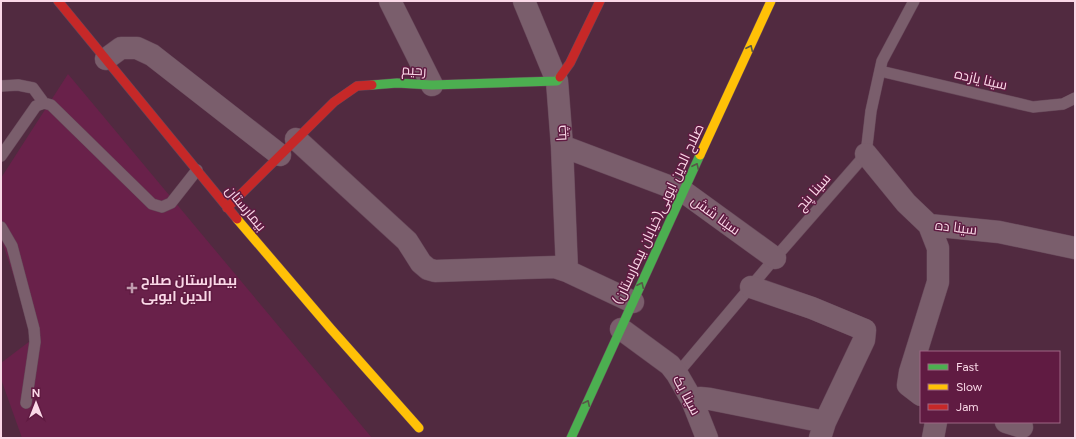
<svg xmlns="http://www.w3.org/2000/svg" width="1076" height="439" viewBox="0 0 1076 439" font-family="Figtree,Cairo,sans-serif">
	<rect width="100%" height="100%" fill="#512a40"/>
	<!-- built -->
	<path fill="#69214a" d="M68,74L372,438H22L1,379V363L34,338L1,238V178Z"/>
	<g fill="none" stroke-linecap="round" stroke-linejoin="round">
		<!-- lane casing -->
		<g stroke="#674759" stroke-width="12">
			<path id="lane" d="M880,71L1033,107L1063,104L1075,98
				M1,86L18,85L33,88L44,103
				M1,156L36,106L44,103L51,105L152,204L162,207L171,203L197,170
				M1,227L12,246L34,329L35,342L26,403
				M677,374L775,258L866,154L871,111L882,61L914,1"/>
		</g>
		<!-- street casing -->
		<g stroke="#674759" stroke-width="23">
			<path id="street" d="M390,1L432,85
				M524,1L557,81L562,146L567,271
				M106,59L121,48H137L152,55L280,155
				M296,139L407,241L421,263L428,269L435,271L555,267L567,271L633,302
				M562,146L684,192L775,258
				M866,154L906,203L929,225L999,232L1075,248
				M751,287L812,308L865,330L864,340L825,422L820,438
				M621,329L670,365L677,374L692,400L707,438
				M921,395L908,385L910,372L938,282V248L929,225
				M692,400L700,398L710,399L825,422
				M1006,422L1022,427
				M933,438L936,422"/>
		</g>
		<!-- fast casing -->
		<g stroke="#674759" stroke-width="10">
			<path id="fast" d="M372,85L397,83L432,85L557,81L560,77
				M571,438L700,155"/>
		</g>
		<!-- slow casing -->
		<g stroke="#674759" stroke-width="10">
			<path id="slow" d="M700,155L771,1
				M237,219L331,329L419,428"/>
		</g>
		<!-- jam casing -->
		<g stroke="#674759" stroke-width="10">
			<path id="jam" d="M58,1L237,219
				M560,77L570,63L600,1
				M227,208L334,102L357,86L372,85"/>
		</g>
		<!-- lane -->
		<use href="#lane" stroke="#7a5e6c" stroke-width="11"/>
		<!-- street -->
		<use href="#street" stroke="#7a5e6c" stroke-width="22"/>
		<!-- fast -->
		<use href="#fast" stroke="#4caf50" stroke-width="9"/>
		<!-- slow -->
		<use href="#slow" stroke="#ffc107" stroke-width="9"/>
		<!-- jam -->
		<use href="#jam" stroke="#c62828" stroke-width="9"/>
	</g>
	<!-- one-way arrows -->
	<defs><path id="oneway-chevron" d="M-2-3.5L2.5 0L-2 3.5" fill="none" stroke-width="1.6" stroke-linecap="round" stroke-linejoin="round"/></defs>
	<g stroke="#585648">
		<use href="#oneway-chevron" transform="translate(750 48) rotate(-65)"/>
		<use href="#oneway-chevron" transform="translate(696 166) rotate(-65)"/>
		<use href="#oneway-chevron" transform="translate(641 285) rotate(-65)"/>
		<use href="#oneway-chevron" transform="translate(587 403) rotate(-65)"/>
	</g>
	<!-- markers -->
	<path fill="#bf9bad" stroke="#601b42" stroke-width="1.5" d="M130 282h4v4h4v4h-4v4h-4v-4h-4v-4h4z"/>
	<g text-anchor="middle" stroke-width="3" stroke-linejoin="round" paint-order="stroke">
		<!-- street labels -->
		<g font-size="14" fill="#fad8e7" stroke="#601b42">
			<text transform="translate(414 70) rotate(3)" y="5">رحیم</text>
			<text transform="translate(981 79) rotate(13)" y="5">سینا یازده</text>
			<text transform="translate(561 133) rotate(-94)" y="5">چیا</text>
			<text transform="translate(813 192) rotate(-49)" y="5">سینا پنج</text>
			<text transform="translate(246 208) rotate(50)" y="5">بیمارستان</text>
			<text transform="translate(658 214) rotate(-65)" y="5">صلاح الدین ایوبی(خیابان بیمارستان)</text>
			<text transform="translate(716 215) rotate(36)" y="5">سینا شش</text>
			<text transform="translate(956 227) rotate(7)" y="5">سینا ده</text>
			<text transform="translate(687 395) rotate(62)" y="5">سینا یک</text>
		</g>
		<!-- poi labels -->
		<g font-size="14" font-weight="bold" fill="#fad8e7" stroke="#601b42" text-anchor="start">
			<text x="141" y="285">بیمارستان صلاح<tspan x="141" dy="16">الدین ایوبی</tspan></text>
		</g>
	</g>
	<!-- border -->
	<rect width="1076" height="439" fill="none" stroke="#fad8e7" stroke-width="4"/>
	<!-- legend -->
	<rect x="920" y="351" width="140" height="72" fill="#601b42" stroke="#9e6784"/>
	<rect x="928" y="364" width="20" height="6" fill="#4caf50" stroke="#9e6784"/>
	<text x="956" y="371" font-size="12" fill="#fad8e7">Fast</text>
	<rect x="928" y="384" width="20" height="6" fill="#ffc107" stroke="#9e6784"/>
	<text x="956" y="391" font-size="12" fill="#fad8e7">Slow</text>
	<rect x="928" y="404" width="20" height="6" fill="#c62828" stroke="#9e6784"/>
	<text x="956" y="411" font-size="12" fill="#fad8e7">Jam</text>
	<!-- north arrow -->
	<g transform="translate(36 403)" stroke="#601b42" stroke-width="3" paint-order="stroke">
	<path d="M0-3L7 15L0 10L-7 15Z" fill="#fad8e7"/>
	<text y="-6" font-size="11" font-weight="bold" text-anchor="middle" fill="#fad8e7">N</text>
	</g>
</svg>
